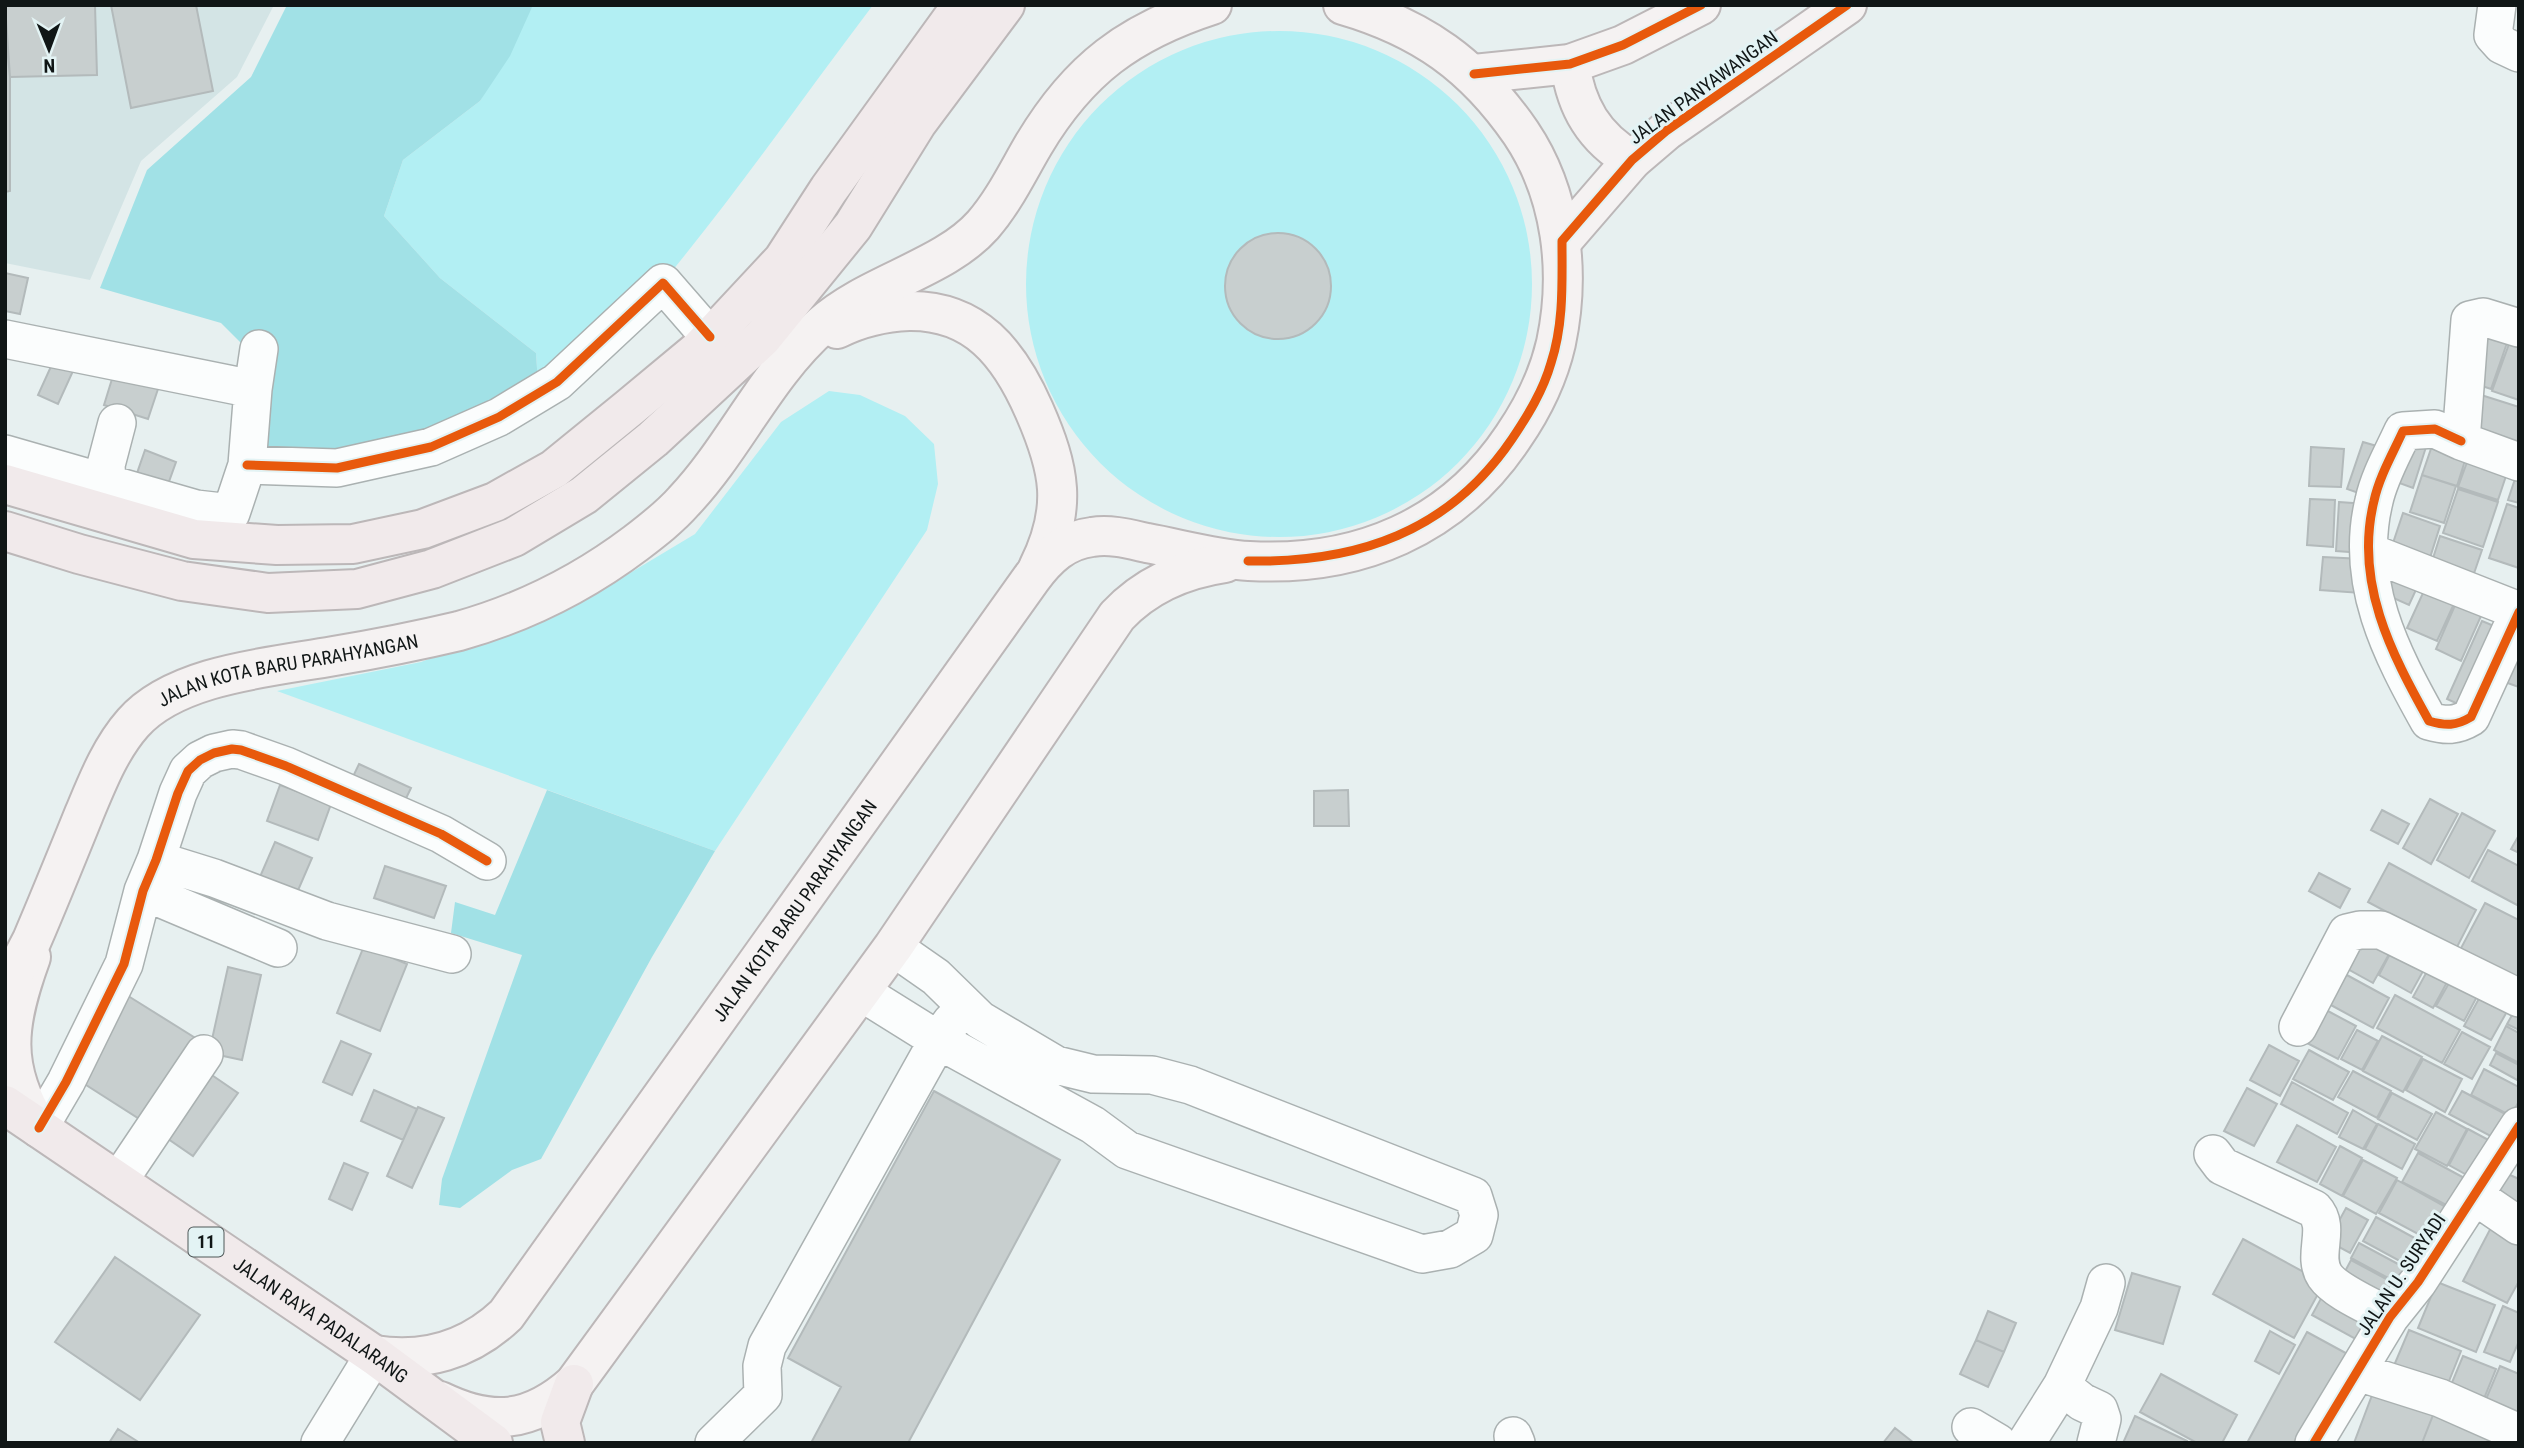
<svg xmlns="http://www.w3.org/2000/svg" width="2524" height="1448" viewBox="0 0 2524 1448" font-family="'Roboto Condensed',sans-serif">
	<rect width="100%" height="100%" fill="#e7f0f0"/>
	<!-- built -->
	<path fill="#d3e4e5" d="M5,5H274L237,77L141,161L90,280L5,263Z"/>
	<!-- green -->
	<path fill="#b2eff3" d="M533,5H873C767,145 668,294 540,415L536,353L440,278L384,216L403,160L480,101Z
		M1026 284a253 253 0 1 1 506 0a253 253 0 1 1-506 0Z
		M829,391L860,395L905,416L934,444L938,484L927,530L715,851L277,691L421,662L585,600L695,534L781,422Z"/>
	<!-- forest -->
	<path fill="#a1e1e6" d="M287,5H533L510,56L480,101L403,160L384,216L440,278L536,353L540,415L435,463L273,483L244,346L221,323L100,288L147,170L251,77Z
		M547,790L715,851L652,957L541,1159L512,1170L460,1208L439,1205L442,1179L522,955L451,933L455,902L495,915Z"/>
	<!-- building -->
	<path fill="#c8cfcf" stroke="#b3babb" stroke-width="2" d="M5,5H95L97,75L10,77Z
		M111,5H196L213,91L131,108Z
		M5,28L10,77V191L5,192Z
		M1225 286a53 53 0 1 1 106 0a53 53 0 1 1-106 0Z
		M5,273L28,278L20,314L5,311Z
		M2486,336L2507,343L2491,389L2470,382Z
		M2509,344L2519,347V400L2492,391Z
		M58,351L78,360L58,404L38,395Z
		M116,366L161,380L148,419L104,405Z
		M2478,394L2519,407V443L2467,426Z
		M2435,437L2469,448L2457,486L2422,475Z
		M2405,440L2426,447L2413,488L2391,480Z
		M2363,442L2387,449L2370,497L2347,489Z
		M2311,447L2344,449L2341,487L2309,486Z
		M145,450L176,462L166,490L135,479Z
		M2471,451L2510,464L2498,500L2458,487Z
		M2518,470H2519V503L2508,500Z
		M2422,475L2456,486L2444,523L2410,512Z
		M2458,489L2498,502L2483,547L2443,533Z
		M2310,499L2335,500L2333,547L2307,545Z
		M2339,502L2366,504L2363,553L2336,551Z
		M2507,504L2519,508V568L2489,558Z
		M2403,513L2440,526L2428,564L2390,552Z
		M2440,536L2482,550L2470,585L2429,571Z
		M2323,557L2363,559L2361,593L2320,590Z
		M2391,568L2420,581L2409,605L2380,592Z
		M2428,582L2458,595L2437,641L2407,628Z
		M2459,596L2485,607L2461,661L2436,649Z
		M2482,621L2506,631L2471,710L2447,699Z
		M2519,636V687L2496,679Z
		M359,764L411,788L400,811L348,787Z
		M280,785L331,804L318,840L267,821Z
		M1348,790L1349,826H1314V791Z
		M2430,799L2458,814L2431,864L2403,848Z
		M2382,810L2409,824L2398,844L2371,830Z
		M2462,813L2495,831L2469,878L2437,860Z
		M2519,835V853L2511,849Z
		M275,842L312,858L293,902L256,886Z
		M2488,850L2519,866V906L2472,881Z
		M2389,863L2476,910L2456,949L2368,902Z
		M385,866L446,886L434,918L374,898Z
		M2319,873L2350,889L2340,908L2309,891Z
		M2485,903L2519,920V982L2460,950Z
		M2366,932L2393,947L2373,983L2346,968Z
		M364,946L407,964L380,1031L337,1013Z
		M2394,946L2427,964L2411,993L2379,975Z
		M2431,964L2451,975L2433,1008L2413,997Z
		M228,967L261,975L242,1060L209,1053Z
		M2345,974L2389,998L2373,1028L2329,1004Z
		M2453,976L2480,991L2464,1021L2436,1006Z
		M2482,993L2509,1008L2491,1040L2464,1026Z
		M125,994L205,1044L152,1127L72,1076Z
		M2395,995L2460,1030L2442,1063L2377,1028Z
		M2519,1003V1030L2507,1024Z
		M2326,1010L2356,1026L2338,1059L2307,1043Z
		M2506,1026L2519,1033V1063L2494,1050Z
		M2357,1030L2378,1041L2362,1070L2341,1059Z
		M2462,1032L2490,1047L2472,1079L2444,1064Z
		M2382,1036L2422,1057L2403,1092L2363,1071Z
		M341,1041L371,1054L352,1095L323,1082Z
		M2269,1045L2299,1061L2280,1096L2250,1080Z
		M2309,1050L2349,1072L2333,1100L2293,1079Z
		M2496,1053L2519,1065V1081L2490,1065Z
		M2423,1059L2462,1079L2445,1112L2406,1090Z
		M203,1069L238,1093L193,1156L158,1132Z
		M2484,1069L2519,1087V1101L2511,1116L2471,1095Z
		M2353,1071L2391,1091L2377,1118L2338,1097Z
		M2292,1082L2348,1113L2337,1134L2281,1104Z
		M2247,1088L2277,1104L2254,1146L2224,1131Z
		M374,1090L417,1109L403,1140L361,1121Z
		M934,1091L1060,1160L908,1443H811L841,1387L788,1358Z
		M2462,1091L2511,1117L2498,1140L2449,1114Z
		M2392,1093L2432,1114L2417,1140L2378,1119Z
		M418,1107L444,1118L412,1188L387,1176Z
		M2353,1110L2377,1124L2363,1149L2339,1137Z
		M2436,1112L2467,1129L2447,1166L2415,1149Z
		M2378,1124L2415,1144L2402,1169L2365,1149Z
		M2297,1125L2336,1147L2317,1182L2277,1162Z
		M2468,1129L2494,1143L2474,1179L2449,1165Z
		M2340,1146L2362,1158L2342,1196L2320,1184Z
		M2418,1153L2468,1180L2452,1208L2402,1182Z
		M2363,1160L2397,1178L2376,1214L2343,1196Z
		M344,1163L368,1173L352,1210L329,1199Z
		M2501,1171L2519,1179V1211L2490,1199Z
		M2397,1180L2449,1209L2431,1241L2379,1213Z
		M2346,1208L2368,1220L2350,1253L2328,1241Z
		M2376,1217L2433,1248L2420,1272L2363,1241Z
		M2495,1220L2519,1232V1281L2507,1303L2463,1281Z
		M2243,1239L2324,1283L2294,1338L2213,1294Z
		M2359,1243L2411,1271L2403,1286L2351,1258Z
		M115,1257L200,1315L140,1400L55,1342Z
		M2351,1260L2401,1287L2390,1308L2340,1281Z
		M2132,1273L2180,1287L2163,1344L2115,1330Z
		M2437,1282L2495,1305L2476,1352L2418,1328Z
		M2324,1293L2373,1319L2361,1342L2312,1315Z
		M2503,1306L2519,1313V1341L2510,1362L2484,1352Z
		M1988,1311L2016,1323L2004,1352L1976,1340Z
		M2409,1330L2461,1351L2443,1396L2390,1375Z
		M2270,1331L2295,1345L2279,1374L2255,1361Z
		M2307,1332L2353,1357L2306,1443H2247Z
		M1976,1340L2004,1352L1988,1387L1960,1374Z
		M2463,1356L2496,1369L2479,1411L2446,1397Z
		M2500,1366L2519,1374V1427L2481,1411Z
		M2161,1374L2237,1415L2222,1443H2197L2140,1412Z
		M2377,1382L2437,1405L2422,1443H2354Z
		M2437,1405L2519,1443H2422Z
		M2135,1416L2187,1441V1443H2123Z
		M1895,1428L1914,1443H1883Z
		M118,1429L140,1443H109Z"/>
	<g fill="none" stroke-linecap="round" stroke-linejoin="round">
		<!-- minor casing -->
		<g stroke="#aab1b1" stroke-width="40">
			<path id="minor" d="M2497,5L2493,35L2502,45L2519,53
				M2519,328L2483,317L2470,320L2461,441L2519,462
				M5,339L253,389
				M2461,441L2435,429L2403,431C2393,453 2379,477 2374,501C2354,582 2391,653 2429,721C2446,726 2456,726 2471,717L2519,612
				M5,454L196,509L231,513L247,465L253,389L259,349
				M247,465L337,468L431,447L499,417L557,382L663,283L710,337
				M107,483L106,465L117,423
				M2369,552L2519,611
				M156,860L214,878L327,921L452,954
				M143,891L278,948
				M861,992L938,1040L1093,1125L1127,1150L1422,1254L1450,1249L1474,1235L1479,1215L1473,1196L1190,1085L1152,1075L1093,1074L1056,1065L980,1020L936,977L893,947
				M2298,1027L2347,933L2360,930H2381L2519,998
				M39,1128L66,1082L124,964L143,891L156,860L178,793L188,771L200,760L214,753L232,749L241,750L286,766L441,834L487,861
				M2213,1154L2222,1166L2314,1209C2332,1228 2311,1255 2325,1276C2336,1292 2373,1307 2390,1317
				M118,1182L204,1054
				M2475,1196L2519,1226
				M2358,1372L2440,1398L2519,1433
				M2062,1386L2099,1308L2106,1283
				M1971,1427L1998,1443
				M1513,1436L1516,1443
				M320,1443L374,1355
				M714,1443L763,1395L762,1366L767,1346L938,1040L952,1021
				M2026,1443L2062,1386L2082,1402L2099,1410L2102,1419L2096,1443
				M2314,1443L2390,1317L2418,1282L2519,1126"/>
		</g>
		<!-- major casing -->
		<g stroke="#bcb7b8" stroke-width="42">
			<g id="major">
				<path d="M1570,64C1576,107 1594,138 1632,160"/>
				<path d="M1474,74L1570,64L1623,45L1701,5"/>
				<path d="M1562,241L1632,160L1666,131L1847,5"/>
				<path d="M837,329C859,318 884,312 909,311C975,310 1009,353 1034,410C1060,469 1068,508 1038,568"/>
				<path d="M31,957C7,1023 0,1067 39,1128"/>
				<path id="s1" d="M5,982L19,965L32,940C50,898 67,856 84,814C97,783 110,749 133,723C176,674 272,667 334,656C376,649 417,641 459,631C523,613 583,583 636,543C653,530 670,517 684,501C735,447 765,375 822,325C869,283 944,269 983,225C1004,201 1018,171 1034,144C1079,69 1129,32 1212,5"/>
				<path id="s2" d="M374,1355C424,1363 469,1350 506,1315L1031,579C1047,557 1065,540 1092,537C1111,534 1129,539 1147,543C1180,549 1215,559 1249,561C1358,567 1452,528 1513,437C1533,408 1548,378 1556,343C1571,272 1562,194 1521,133C1474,65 1422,28 1343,5"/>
				<path d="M440,1401C492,1426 530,1423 574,1384L893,947L1117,616C1146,585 1184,569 1225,563"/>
			</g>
		</g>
		<!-- highway casing -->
		<g stroke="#bcb7b8" stroke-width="42">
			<g id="highway">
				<path d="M5,484L194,539L277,545L353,544L423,529L495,502L554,469L629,408L700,349L783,260L829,189L962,5"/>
				<path d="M5,531L79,554L182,581L268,593L357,589L432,569L514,537L584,495L653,439L762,338L853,226L917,123L1005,5"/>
				<path id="s3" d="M5,1105L374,1355L493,1443"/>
				<path d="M565,1443L560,1422L574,1384"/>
			</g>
		</g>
		<!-- minor -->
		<use href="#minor" stroke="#fbfdfd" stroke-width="37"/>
		<!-- major -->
		<use href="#major" stroke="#f5f2f2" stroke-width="38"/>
		<!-- highway -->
		<use href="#highway" stroke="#f1eaeb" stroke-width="38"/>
		<!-- cycleway casing -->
		<g stroke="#e3f3f4" stroke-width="13">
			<path id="cycleway" d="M1474,74L1570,64L1623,45L1701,5
				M2461,441L2435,429L2403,431C2393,453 2379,477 2374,501C2354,582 2391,653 2429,721C2446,726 2456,726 2471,717L2519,612
				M247,465L337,468L431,447L499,417L557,382L663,283L710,337
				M1248,561C1357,563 1449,532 1512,439C1528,415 1543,391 1551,363C1564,323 1562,282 1562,241L1632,160L1666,131L1847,5
				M39,1128L66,1082L124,964L143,891L156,860L178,793L188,771L200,760L214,753L232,749L241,750L286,766L441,834L487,861
				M2314,1443L2390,1317L2418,1282L2519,1126"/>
		</g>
		<!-- cycleway -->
		<use href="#cycleway" stroke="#e8590c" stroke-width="9"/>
	</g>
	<g text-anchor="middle" stroke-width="6" stroke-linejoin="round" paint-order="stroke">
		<!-- shield labels -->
		<rect fill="#e3f3f4" stroke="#4f5859" stroke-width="2" x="188.5" y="1227.5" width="35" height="29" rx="5"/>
		<g font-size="18" font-weight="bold" fill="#101616">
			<text x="206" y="1248">11</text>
		</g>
		<!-- street labels -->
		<g font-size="19" fill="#101616" stroke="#e3f3f4">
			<text transform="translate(1703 87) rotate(-36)" y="7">JALAN PANYAWANGAN</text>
			<text dy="7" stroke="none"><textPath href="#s1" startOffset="458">JALAN KOTA BARU PARAHYANGAN</textPath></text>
			<text dy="7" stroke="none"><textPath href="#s2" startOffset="640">JALAN KOTA BARU PARAHYANGAN</textPath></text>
			<text transform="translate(2401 1274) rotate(-56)" y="7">JALAN U. SURYADI</text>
			<text dy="7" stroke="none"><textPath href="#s3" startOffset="382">JALAN RAYA PADALARANG</textPath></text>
		</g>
	</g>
	<!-- border -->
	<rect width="2524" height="1448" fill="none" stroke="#101616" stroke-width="14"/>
	<!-- north arrow -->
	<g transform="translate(49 49) rotate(179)" stroke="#e3f3f4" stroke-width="5" paint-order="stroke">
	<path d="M0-5L12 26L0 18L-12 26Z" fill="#101616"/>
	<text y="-10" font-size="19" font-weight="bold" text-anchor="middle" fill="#101616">N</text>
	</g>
</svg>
